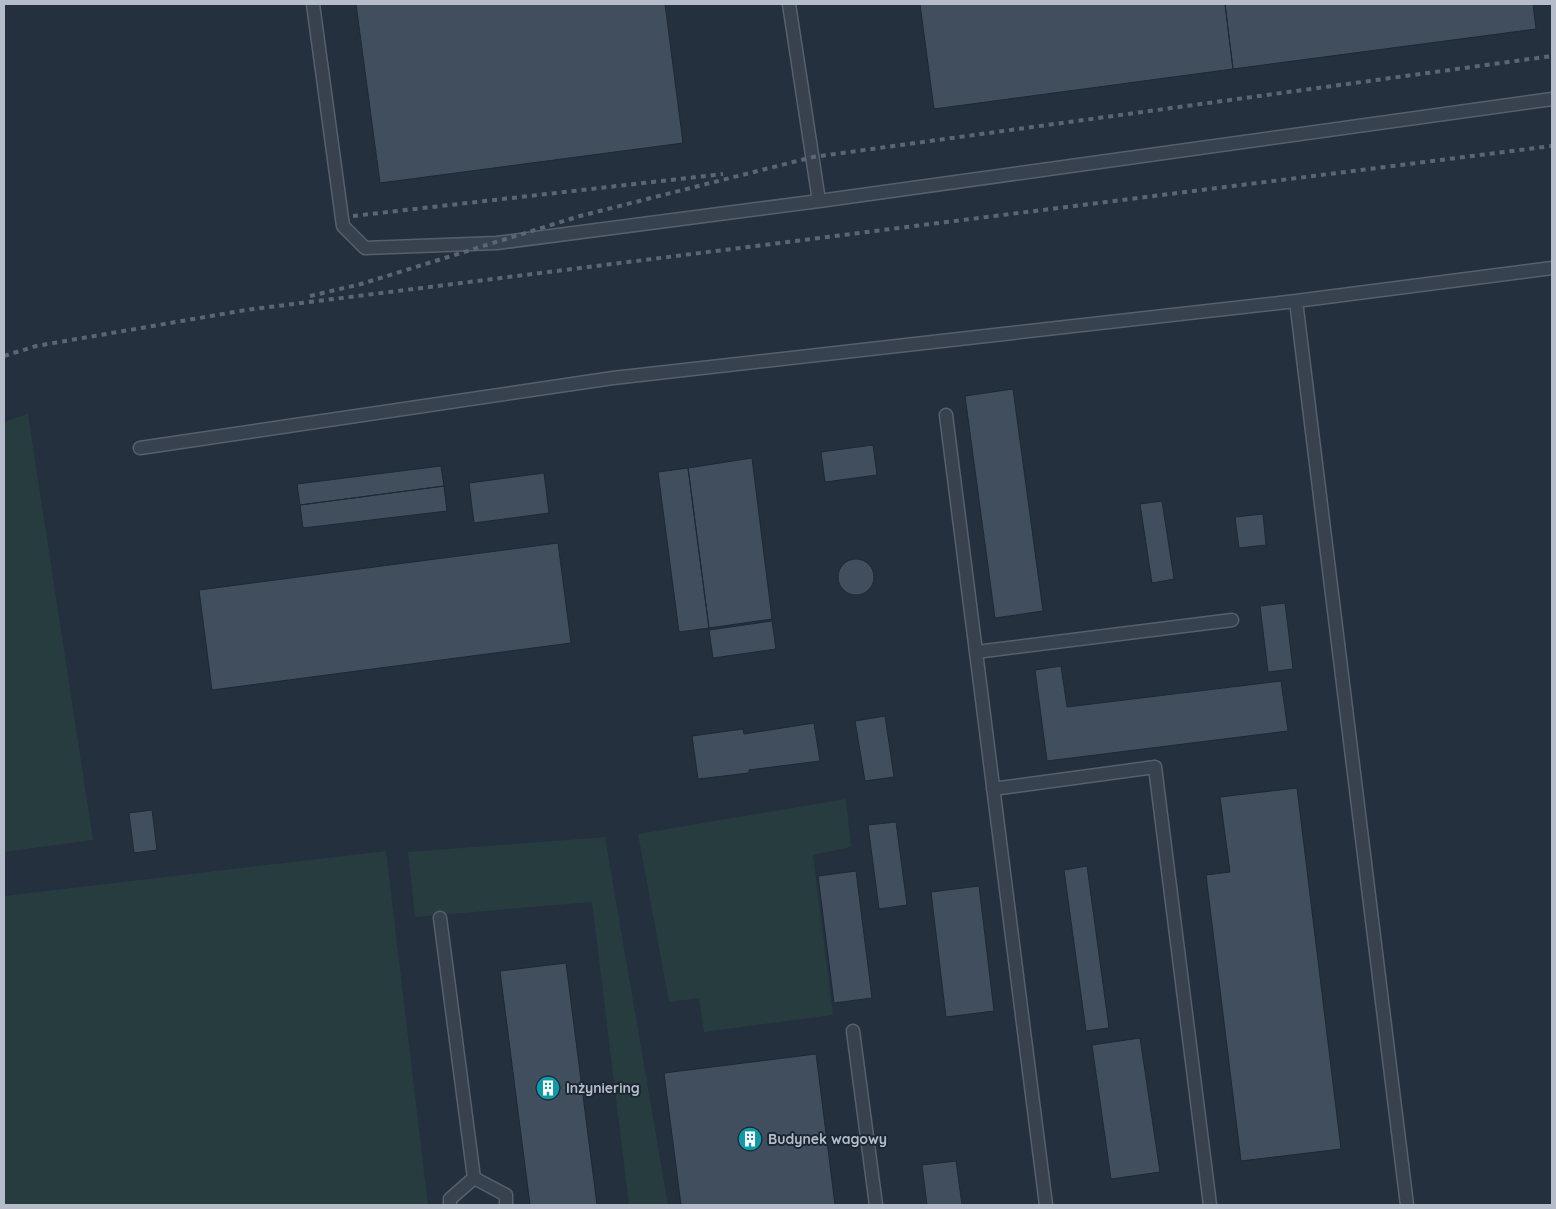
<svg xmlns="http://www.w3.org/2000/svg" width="1556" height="1209" viewBox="0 0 1556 1209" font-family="Quicksand,sans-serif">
	<rect width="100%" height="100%" fill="#24303e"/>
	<!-- green -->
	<path fill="#263c3f" d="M28,414L93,840L4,852V422Z
		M846,799L851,847L813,855L833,1015L704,1032L699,998L669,1002L638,834Z
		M605,837L668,1205H629L592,902L415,917L408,852Z
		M386,851L428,1205H4V896Z"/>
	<!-- building -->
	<path fill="#414e5d" stroke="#1f2935" d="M356,4H665L683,143L380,183Z
		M920,4H1225L1233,69L934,109Z
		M1225,4H1533L1536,29L1233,69Z
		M1013,389L1043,611L995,618L965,396Z
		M873,445L877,475L825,482L821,452Z
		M752,458L772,619L709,628L688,468Z
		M441,466L444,486L300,505L297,484Z
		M688,468L709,628L679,632L658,472Z
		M544,473L549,513L474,523L469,483Z
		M444,486L447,511L303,528L300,505Z
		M1162,501L1174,579L1152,583L1140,504Z
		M1263,514L1266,545L1239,548L1235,517Z
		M558,543L571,643L212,690L199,590Z
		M838 577a18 18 0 1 1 36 0a18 18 0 1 1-36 0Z
		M1285,603L1293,669L1268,672L1260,606Z
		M772,621L776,649L713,658L709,630Z
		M1061,666L1067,707L1281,681L1288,731L1047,761L1035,670Z
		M885,716L894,777L865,781L855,721Z
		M814,723L820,761L749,770V773L698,779L692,736L743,729L744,734Z
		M1297,788L1341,1149L1241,1161L1206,875L1230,872L1220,797Z
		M152,810L157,850L134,853L129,813Z
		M896,822L907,905L879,909L868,825Z
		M1087,866L1109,1028L1086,1031L1064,870Z
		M856,871L872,998L834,1003L818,876Z
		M979,886L994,1011L946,1017L931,892Z
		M566,963L597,1205H530L500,971Z
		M1140,1038L1160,1172L1111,1179L1092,1045Z
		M816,1054L835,1205H681L664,1073Z
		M956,1161L962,1205H927L922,1165Z"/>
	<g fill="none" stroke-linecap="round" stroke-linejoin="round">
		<!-- service casing -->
		<g stroke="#56606c" stroke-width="15">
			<path id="service" d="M313,4L343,226L365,248L497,243L819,201
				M789,4L819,201L1552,99
				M1296,301L1407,1205
				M946,415L1046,1205
				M140,448L613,378L1296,301L1552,268
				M976,652L1232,620
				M993,789L1155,767L1210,1205
				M440,918L474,1178L506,1195V1205
				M853,1031L876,1205
				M450,1205V1199L474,1178"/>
		</g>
		<!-- service -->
		<use href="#service" stroke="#38424e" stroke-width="12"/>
		<!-- rail -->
		<path stroke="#5a6675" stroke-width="4" stroke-dasharray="5 5" stroke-linecap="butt" d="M353,216L723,174
			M310,296L361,284L580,216L813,157L1552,56
			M4,356L36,346L246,310L1552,146"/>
	</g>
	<!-- icons -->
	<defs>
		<g id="building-disc" transform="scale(1.25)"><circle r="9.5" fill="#0f9aa8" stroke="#1d2733"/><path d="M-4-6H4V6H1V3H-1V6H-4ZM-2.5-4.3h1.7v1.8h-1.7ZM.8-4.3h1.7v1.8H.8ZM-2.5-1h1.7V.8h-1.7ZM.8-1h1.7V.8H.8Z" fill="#fff"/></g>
	</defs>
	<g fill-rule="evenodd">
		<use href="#building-disc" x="548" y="1088"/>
		<use href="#building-disc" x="750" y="1139"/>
	</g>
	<g text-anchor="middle" stroke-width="4" stroke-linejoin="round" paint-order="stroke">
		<!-- poi labels -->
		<g font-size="14" font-weight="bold" fill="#b4bdc9" stroke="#1d2733" text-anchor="start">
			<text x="566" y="1093">Inżyniering</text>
			<text x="768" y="1144">Budynek wagowy</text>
		</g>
	</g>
	<!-- border -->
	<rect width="1556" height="1209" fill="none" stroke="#b4bdc9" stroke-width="10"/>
</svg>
